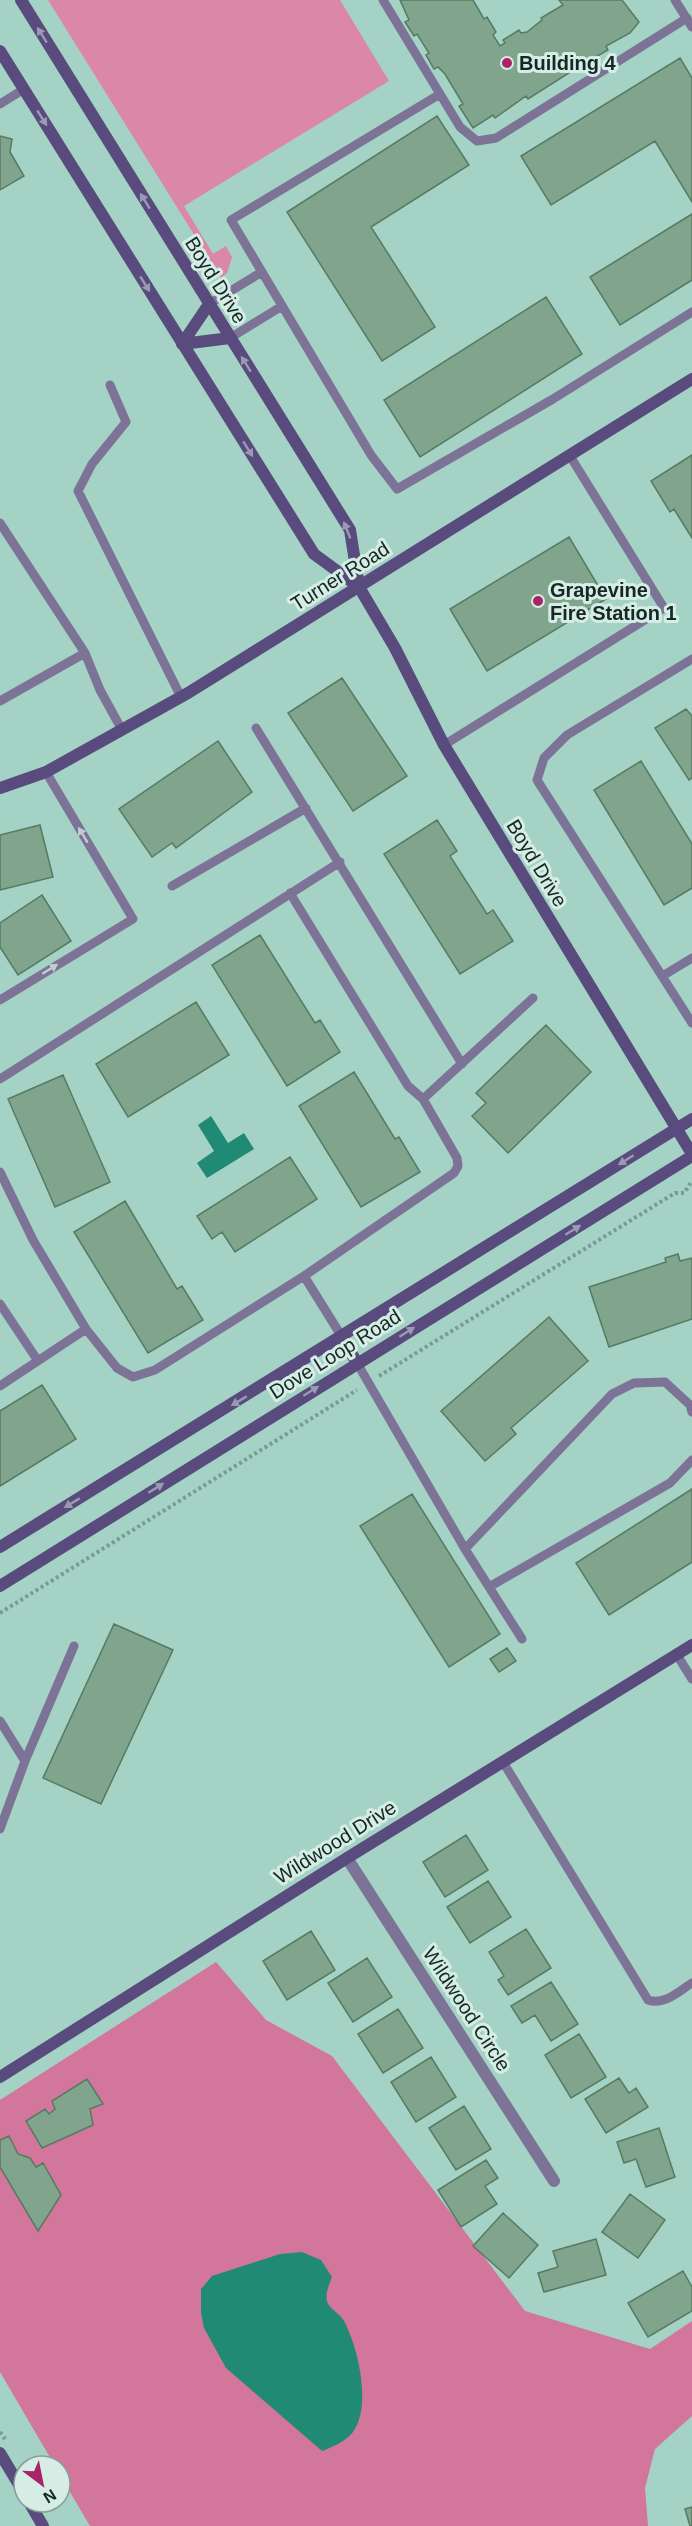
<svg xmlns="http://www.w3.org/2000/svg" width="692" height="2526" viewBox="0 0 692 2526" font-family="Arial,sans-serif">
	<rect width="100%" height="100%" fill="#a4d2c5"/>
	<!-- green -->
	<path fill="#db87a7" d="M48,0H340L389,81L184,206L213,254L226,246L232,257L227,273L221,278Z"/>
	<!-- forest -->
	<path fill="#d3769b" d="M216,1962L266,2020L332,2056L525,2311L650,2349L692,2321V2416L655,2449L645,2488L648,2526H90L60,2475V2466H55L0,2372V2100Z"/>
	<!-- water -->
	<path fill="#208a75" d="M211,1116L228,1143L244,1133L254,1149L207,1178L197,1163L214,1151L198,1125Z
		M302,2252L321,2260L332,2277C329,2285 324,2295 328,2304C332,2310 340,2314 344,2321C358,2347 372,2406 353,2432C346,2441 333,2447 322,2451L226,2368L204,2328L201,2313V2289L212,2276L280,2254Z"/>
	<!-- building -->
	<path fill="#80a48c" stroke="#577a63" stroke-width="1.5" d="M400,0H473L484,19L487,17L496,32L493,35L500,46L505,43L503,40L519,30L521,33L527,32L542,20L541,18L563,5L559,0H622L639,22L630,33L606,46L608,50L587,62L585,58L581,61L583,64L528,99L526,96L495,118L493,115L473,128L459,106L463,104L445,74L438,67L434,69L426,55L429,53L417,34L414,36L405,22L409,20Z
		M680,58L692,78V202L655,141L551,205L521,156Z
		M437,116L469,165L371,227L435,327L382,361L287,212Z
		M0,136L12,139L10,152L24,176L0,190Z
		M692,214V280L620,325L590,277Z
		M546,297L582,354L420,457L384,400Z
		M692,455V538L674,509L670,512L651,481Z
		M569,537L606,599L487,671L450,609Z
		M342,678L407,776L353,811L288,713Z
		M686,709L692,716V778L689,780L655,728Z
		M218,741L252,792L176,848L172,843L152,857L119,809Z
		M641,761L692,844V888L664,905L594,790Z
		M437,820L457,851L450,856L487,914L493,910L513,941L460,974L384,854Z
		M40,825L53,877L0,890V835Z
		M42,895L71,941L18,975L0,947V923Z
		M260,935L315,1023L320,1020L340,1052L287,1086L212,965Z
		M196,1002L229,1055L128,1117L96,1064Z
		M546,1025L591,1072L508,1153L472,1116L486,1103L476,1093Z
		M354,1072L395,1139L399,1137L420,1172L361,1207L299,1106Z
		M63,1075L110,1182L55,1207L8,1099Z
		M290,1157L317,1199L235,1252L222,1232L212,1239L197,1216Z
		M125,1201L177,1289L182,1286L203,1320L148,1353L74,1232Z
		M678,1254L680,1261L692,1258V1319L609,1347L589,1287L666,1262L665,1258Z
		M549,1317L588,1361L511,1428L516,1434L485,1461L441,1411Z
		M42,1385L76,1439L0,1486V1411Z
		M692,1489V1562L609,1615L576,1563Z
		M412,1494L500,1634L449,1667L360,1526Z
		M114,1624L173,1650L101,1804L43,1778Z
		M507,1648L516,1661L499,1672L490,1659Z
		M466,1835L488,1870L445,1897L423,1862Z
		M488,1881L511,1917L470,1943L447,1907Z
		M526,1929L551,1968L508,1995L498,1980L504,1976L489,1952Z
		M311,1931L335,1970L287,2000L263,1961Z
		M367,1958L392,1997L353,2022L328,1983Z
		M551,1982L578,2024L551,2041L535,2015L522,2023L511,2006Z
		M398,2009L423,2048L383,2073L358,2034Z
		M579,2034L606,2077L571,2098L545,2055Z
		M431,2057L456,2097L416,2122L391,2082Z
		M619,2078L629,2093L636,2088L648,2107L606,2133L585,2099Z
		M87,2079L103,2104L90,2109L93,2125L42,2148L26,2121L45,2109L49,2114L55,2109L52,2101Z
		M464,2106L491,2149L456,2170L429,2128Z
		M659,2128L675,2177L646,2187L636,2159L624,2163L617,2142Z
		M9,2136L18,2154L30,2158L36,2167L43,2163L61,2195L38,2231L0,2167V2140Z
		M486,2160L498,2178L485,2186L497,2204L461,2227L438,2190Z
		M630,2194L665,2220L638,2258L602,2232Z
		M503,2213L538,2245L509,2278L473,2246Z
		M596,2239L606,2275L544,2292L538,2273L558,2267L553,2251Z
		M683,2271L692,2287V2311L648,2337L628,2303Z
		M692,2507V2526H690L685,2509Z"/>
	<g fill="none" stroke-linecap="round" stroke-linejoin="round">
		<!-- path -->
		<path stroke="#779c91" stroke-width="4" stroke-dasharray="3 3" stroke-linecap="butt" d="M379,1376L675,1193H684L692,1181
			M0,1613L357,1390
			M0,2432L5,2439"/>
		<!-- lane -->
		<path stroke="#7c7397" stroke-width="9" d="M383,0L440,94L231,220L371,455L397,489L553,399L692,312
			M675,0L692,27
			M440,94L460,127L477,141L496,138L687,18
			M0,104L24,89
			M209,304L262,272
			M230,338L282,306
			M110,385L126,422L92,464L78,491L181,697
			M0,523L85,653L100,690L122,730
			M692,659L567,735L544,758L537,780L692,1023
			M0,701L85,653
			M256,728L462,1064
			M444,745L664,608L570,456
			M172,886L306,808
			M290,893L408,1086L423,1099
			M664,975L692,958
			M0,1000L133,919L46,772
			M0,1079L340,862
			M0,1172L33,1240L86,1329L117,1368L133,1377L155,1370L304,1276L454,1173L458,1166L457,1158L423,1099L533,998
			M304,1276L342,1337
			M0,1304L38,1361
			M357,1363L465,1549L522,1639
			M0,1386L86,1329
			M465,1549L612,1394L634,1383L665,1382L690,1405L692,1412
			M489,1587L670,1483L692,1460
			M677,1655L692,1679
			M0,1721L25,1761
			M503,1762L648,2000C664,2006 679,1991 692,1983
			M0,1829L25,1761L74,1646"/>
		<!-- street -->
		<path stroke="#7c7397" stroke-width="12" d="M347,1858L554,2181"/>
		<!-- secondary -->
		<path stroke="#594b7e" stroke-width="12" d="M21,0L350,530L359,587L395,648L444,745L692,1154
			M0,51L314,554L359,587
			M182,344L209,304
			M182,344L230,338
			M0,788L46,772L188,693L692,379
			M342,1337L357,1363
			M0,1547L692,1119
			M0,1586L692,1156
			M0,2077L347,1858L692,1645
			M0,2453L24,2493
			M29,2502L43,2526"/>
	</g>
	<!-- one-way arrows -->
	<defs><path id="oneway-solid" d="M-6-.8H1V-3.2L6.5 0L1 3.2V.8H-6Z" transform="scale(1.5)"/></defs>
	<g fill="#989cb2">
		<use href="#oneway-solid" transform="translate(42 35) rotate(-122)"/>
		<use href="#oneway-solid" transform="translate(42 118) rotate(58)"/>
		<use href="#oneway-solid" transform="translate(145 201) rotate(-122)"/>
		<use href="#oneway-solid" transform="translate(145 284) rotate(58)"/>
		<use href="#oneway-solid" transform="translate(246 364) rotate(-122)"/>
		<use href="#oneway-solid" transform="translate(248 449) rotate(58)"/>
		<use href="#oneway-solid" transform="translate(347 530) rotate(-112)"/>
		<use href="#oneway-solid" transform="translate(626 1160) rotate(148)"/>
		<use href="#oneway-solid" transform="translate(573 1230) rotate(-32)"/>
		<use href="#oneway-solid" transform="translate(407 1332) rotate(-32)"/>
		<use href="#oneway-solid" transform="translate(311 1391) rotate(-32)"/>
		<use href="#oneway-solid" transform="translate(239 1401) rotate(149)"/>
		<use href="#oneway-solid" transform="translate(156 1488) rotate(-32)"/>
		<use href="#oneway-solid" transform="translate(72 1503) rotate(149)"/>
	</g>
	<g fill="#c0ced2">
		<use href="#oneway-solid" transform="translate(83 835) rotate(-121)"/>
		<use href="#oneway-solid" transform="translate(50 969) rotate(-32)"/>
	</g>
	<!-- markers -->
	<g fill="#ab2367" stroke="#d6ede6" stroke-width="2">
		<circle cx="507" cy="63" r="6"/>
		<circle cx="538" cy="601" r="6"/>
	</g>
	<g text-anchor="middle" stroke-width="6" stroke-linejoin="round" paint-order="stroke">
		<!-- poi labels -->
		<g font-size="20" font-weight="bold" fill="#162823" stroke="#d6ede6" text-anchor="start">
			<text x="519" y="70">Building 4</text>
			<text x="550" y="597">Grapevine<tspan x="550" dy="23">Fire Station 1</tspan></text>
		</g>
		<!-- street labels -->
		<g font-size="20" fill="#162823" stroke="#d6ede6">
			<text transform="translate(216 280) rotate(58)" y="7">Boyd Drive</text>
			<text transform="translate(340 576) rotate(-32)" y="7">Turner Road</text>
			<text transform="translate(537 863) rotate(59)" y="7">Boyd Drive</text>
			<text transform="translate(335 1354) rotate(-32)" y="7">Dove Loop Road</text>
			<text transform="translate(335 1842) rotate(-32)" y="7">Wildwood Drive</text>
			<text transform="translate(467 2009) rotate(57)" y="7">Wildwood Circle</text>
		</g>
	</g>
	<!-- north arrow -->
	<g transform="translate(42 2484) rotate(148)"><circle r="28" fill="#d6ede6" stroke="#899e98" stroke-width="1.5"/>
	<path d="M0-4.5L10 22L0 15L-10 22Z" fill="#ab2367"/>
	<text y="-9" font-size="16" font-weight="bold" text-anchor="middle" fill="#162823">N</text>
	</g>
</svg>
